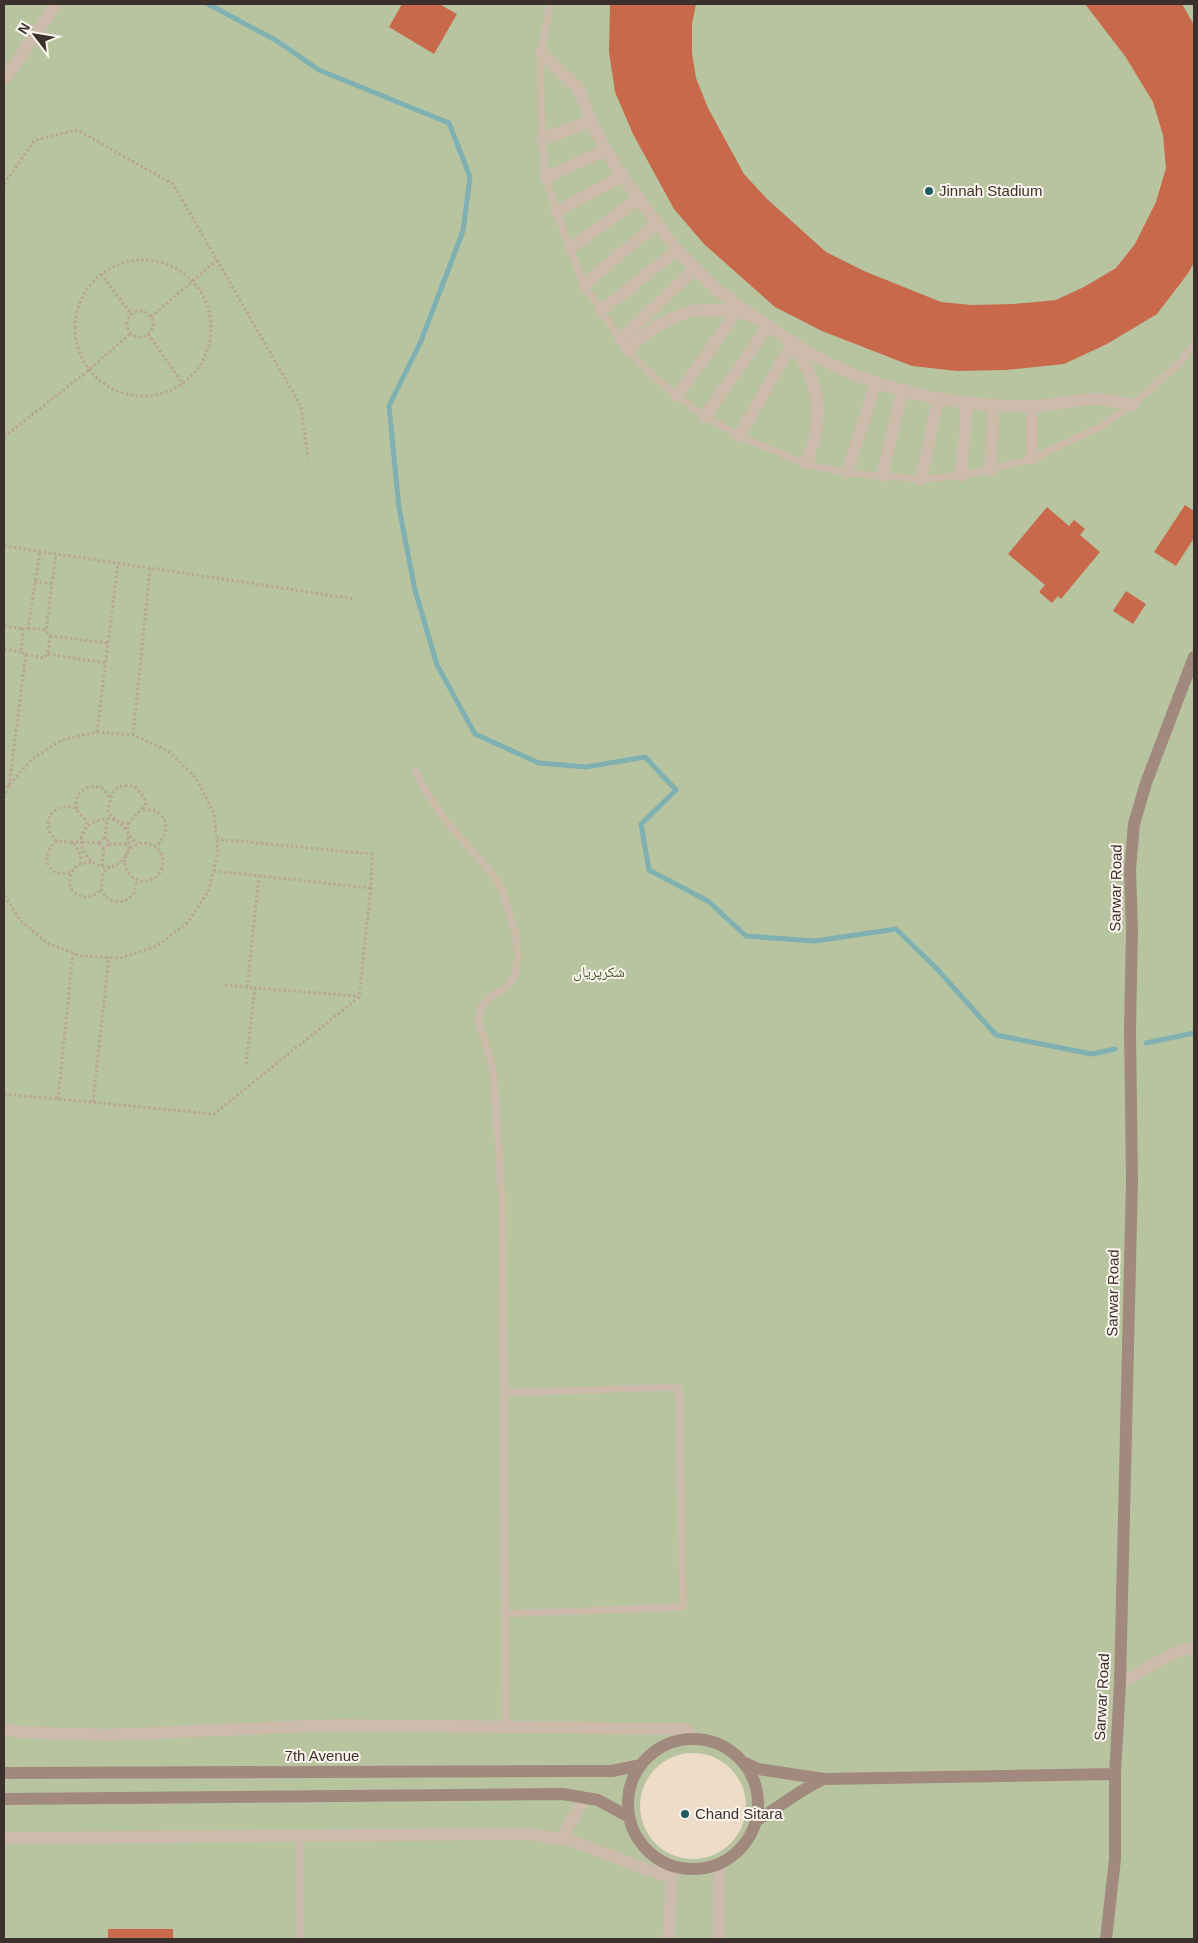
<svg xmlns="http://www.w3.org/2000/svg" width="1198" height="1943" viewBox="0 0 1198 1943" font-family="Arial,'Noto Naskh Arabic',sans-serif">
	<rect width="100%" height="100%" fill="#f4ebe1"/>
	<!-- green -->
	<path fill="#b8c4a0" d="M4,4H1194V1939H4Z"/>
	<!-- plaza -->
	<path fill="#ecdcc8" d="M640 1806a53 53 0 1 1 106 0a53 53 0 1 1-106 0Z"/>
	<g fill="none" stroke-linecap="round" stroke-linejoin="round">
		<!-- stream -->
		<path stroke="#7fb0b2" stroke-width="5" d="M208,4L277,41L319,70L449,123L470,177L463,231L421,341L389,406L399,508L415,590L437,665L475,734L539,763L586,767L645,757L676,790L641,824L649,870L708,901L746,936L815,941L896,929L937,969L996,1035L1092,1054L1115,1049
			M1146,1043L1194,1033"/>
	</g>
	<!-- building -->
	<path fill="#c8694b" d="M402,4H439L457,14L434,54L389,27Z
		M610,4H696L692,24V53L696,78L708,108L744,174L766,198L826,252L864,271L941,302L972,305L1013,304L1056,300L1084,287L1116,268L1135,244L1156,202L1166,168L1163,135L1153,102L1125,56L1085,4H1182L1194,25V262L1189,272L1157,314L1107,344L1064,364L1005,370L957,371L912,366L822,331L775,307L704,244L674,209L633,134L615,92L609,52Z
		M1185,505L1194,511V538L1176,566L1154,552Z
		M1047,507L1069,526L1074,520L1085,529L1080,535L1100,552L1061,599L1058,596L1052,603L1039,592L1045,585L1008,554Z
		M1126,591L1146,604L1133,624L1113,611Z
		M108,1929H173V1939H108Z"/>
	<g fill="none" stroke-linecap="round" stroke-linejoin="round">
		<!-- path -->
		<path stroke="#b9a596" stroke-width="3" stroke-dasharray="2.5 2.5" stroke-linecap="butt" d="M4,184L35,140L77,130L173,184L301,406L308,458
			M75 328a68 68 0 1 1 136 0a68 68 0 1 1-136 0Z
			M101,274L131,314
			M127 324a13 13 0 1 1 26 0a13 13 0 1 1-26 0Z
			M151,317L217,260
			M148,334L183,384
			M4,437L85,373L131,333
			M4,546L355,599
			M35,581L52,584L46,630
			M52,584L56,554
			M4,626L23,629
			M50,636L108,643
			M4,649L21,652
			M26,654L43,658L48,654L50,636L46,630L28,628
			M48,654L105,663
			M97,732L118,563
			M133,735L150,568
			M9,786L26,654L21,652L23,629L28,628L40,551
			M4,798L8,786L32,759L62,740L97,732L133,735L168,751L196,778L214,813L218,851L209,890L188,922L157,946L120,958L81,956L47,943L20,920L4,895
			M77,809C73,793 86,783 102,788L109,797
			M143,810C167,806 174,834 155,846
			M129,824L117,821L108,813C110,795 113,781 135,787L144,797L146,803C141,812 133,817 129,824C124,833 134,845 125,857C100,888 61,839 94,822C101,818 110,818 117,821C126,826 129,837 137,844
			M99.5 843a4.5 4.5 0 1 1 9 0a4.5 4.5 0 1 1-9 0Z
			M105,839L107,819
			M57,841C38,826 51,802 74,807L85,819L87,827
			M71,842H77L82,837
			M82,842L100,843
			M125 862a19 19 0 1 1 38 0a19 19 0 1 1-38 0Z
			M109,844H130
			M91,863C75,861 66,875 71,889C80,899 92,900 101,889
			M102,866L104,847
			M110,867L103,873L101,889C108,905 125,906 135,892L136,880
			M214,871L371,888
			M70,872C48,880 38,854 57,841L74,843L81,855L80,864
			M225,985L255,988
			M247,987L259,876
			M246,1064L255,988L358,996
			M4,1094L214,1114L359,997L371,888L372,854L217,839
			M58,1099L73,953
			M93,1102L109,957"/>
		<!-- lane -->
		<path stroke="#cdbbac" stroke-width="7" d="M550,4L541,52V87L542,139L546,177L556,212L584,285L627,350L649,372L677,396L705,416L739,436L806,464L847,473L921,479L961,476L1032,459L1101,426L1132,405L1180,363L1194,344
			M415,771L433,803L451,827L492,873L502,890L516,936L518,959L515,974L509,985L489,998L480,1009L478,1020L493,1068L502,1199L506,1727
			M503,1393L679,1387L683,1607L504,1614
			M299,1836L300,1939"/>
		<!-- street -->
		<path stroke="#cdbbac" stroke-width="12" d="M541,52L579,89L591,121L606,150L622,176L677,250L717,290L751,314
			M4,80L56,4
			M542,139L591,121
			M546,177L606,150
			M556,212L622,176
			M570,248L639,199
			M584,285L657,223
			M601,311L677,250
			M786,338C856,387 947,407 1031,406C1052,406 1073,400 1095,399C1107,398 1120,403 1132,405
			M620,340L695,269
			M627,350C650,329 663,320 693,311
			M677,396L740,307
			M705,416L769,325
			M739,436L793,342
			M1032,459V406
			M806,464L815,437L818,414
			M991,470L993,404
			M847,473L876,382
			M882,476L903,389
			M961,476L967,403
			M921,479L938,399
			M1120,1683C1145,1671 1167,1653 1194,1647
			M4,1729L18,1732L106,1735L337,1725L685,1729L693,1738
			M4,1838L529,1834L572,1841L672,1879
			M561,1839L585,1797
			M668,1939L673,1866
			M719,1939V1864"/>
		<!-- secondary -->
		<path stroke="#a18a7d" stroke-width="12" d="M628 1804a65 65 0 1 1 130 0a65 65 0 1 1-130 0Z
			M745,1763L758,1769L824,1779L1115,1774
			M4,1773L580,1771H612L641,1765
			M4,1799L563,1794L598,1800L629,1817
			M757,1820C780,1807 799,1790 824,1779
			M1106,1939L1115,1859V1774L1120,1683L1132,1181L1130,1029L1132,931L1130,870L1134,824L1146,783L1194,657"/>
		<!-- street-bridge -->
		<path stroke="#cdbbac" stroke-width="12" d="M693,311C709,310 724,309 739,312C776,322 807,354 815,391C817,399 817,407 818,414"/>
	</g>
	<!-- markers -->
	<g fill="#1f5a5e" stroke="#fbf5ee" stroke-width="2">
		<circle cx="929" cy="191" r="5"/>
		<circle cx="685" cy="1814" r="5"/>
	</g>
	<g text-anchor="middle" stroke-width="4" stroke-linejoin="round" paint-order="stroke">
		<!-- poi labels -->
		<g font-size="15" fill="#3b302b" stroke="#fbf5ee" text-anchor="start">
			<text x="939" y="196">Jinnah Stadium</text>
			<text x="695" y="1819">Chand Sitara</text>
		</g>
		<!-- street labels -->
		<g font-size="15" fill="#3b302b" stroke="#fbf5ee">
			<text transform="translate(1116 888) rotate(-89)" y="5">Sarwar Road</text>
			<text transform="translate(1113 1293) rotate(-89)" y="5">Sarwar Road</text>
			<text transform="translate(1102 1697) rotate(-87)" y="5">Sarwar Road</text>
			<text x="322" y="1761">7th Avenue</text>
		</g>
		<!-- park labels -->
		<g font-size="15" fill="#4a5a2e" stroke="#fbf5ee">
			<text x="599" y="977">شکرپریاں</text>
		</g>
	</g>
	<!-- border -->
	<rect width="1198" height="1943" fill="none" stroke="#3b302b" stroke-width="10"/>
	<!-- north arrow -->
	<g transform="translate(35 35) rotate(301)" stroke="#fbf5ee" stroke-width="4" paint-order="stroke">
	<path d="M0-4L9 19L0 12L-9 19Z" fill="#3b302b"/>
	<text y="-8" font-size="14" font-weight="bold" text-anchor="middle" fill="#3b302b">N</text>
	</g>
</svg>
